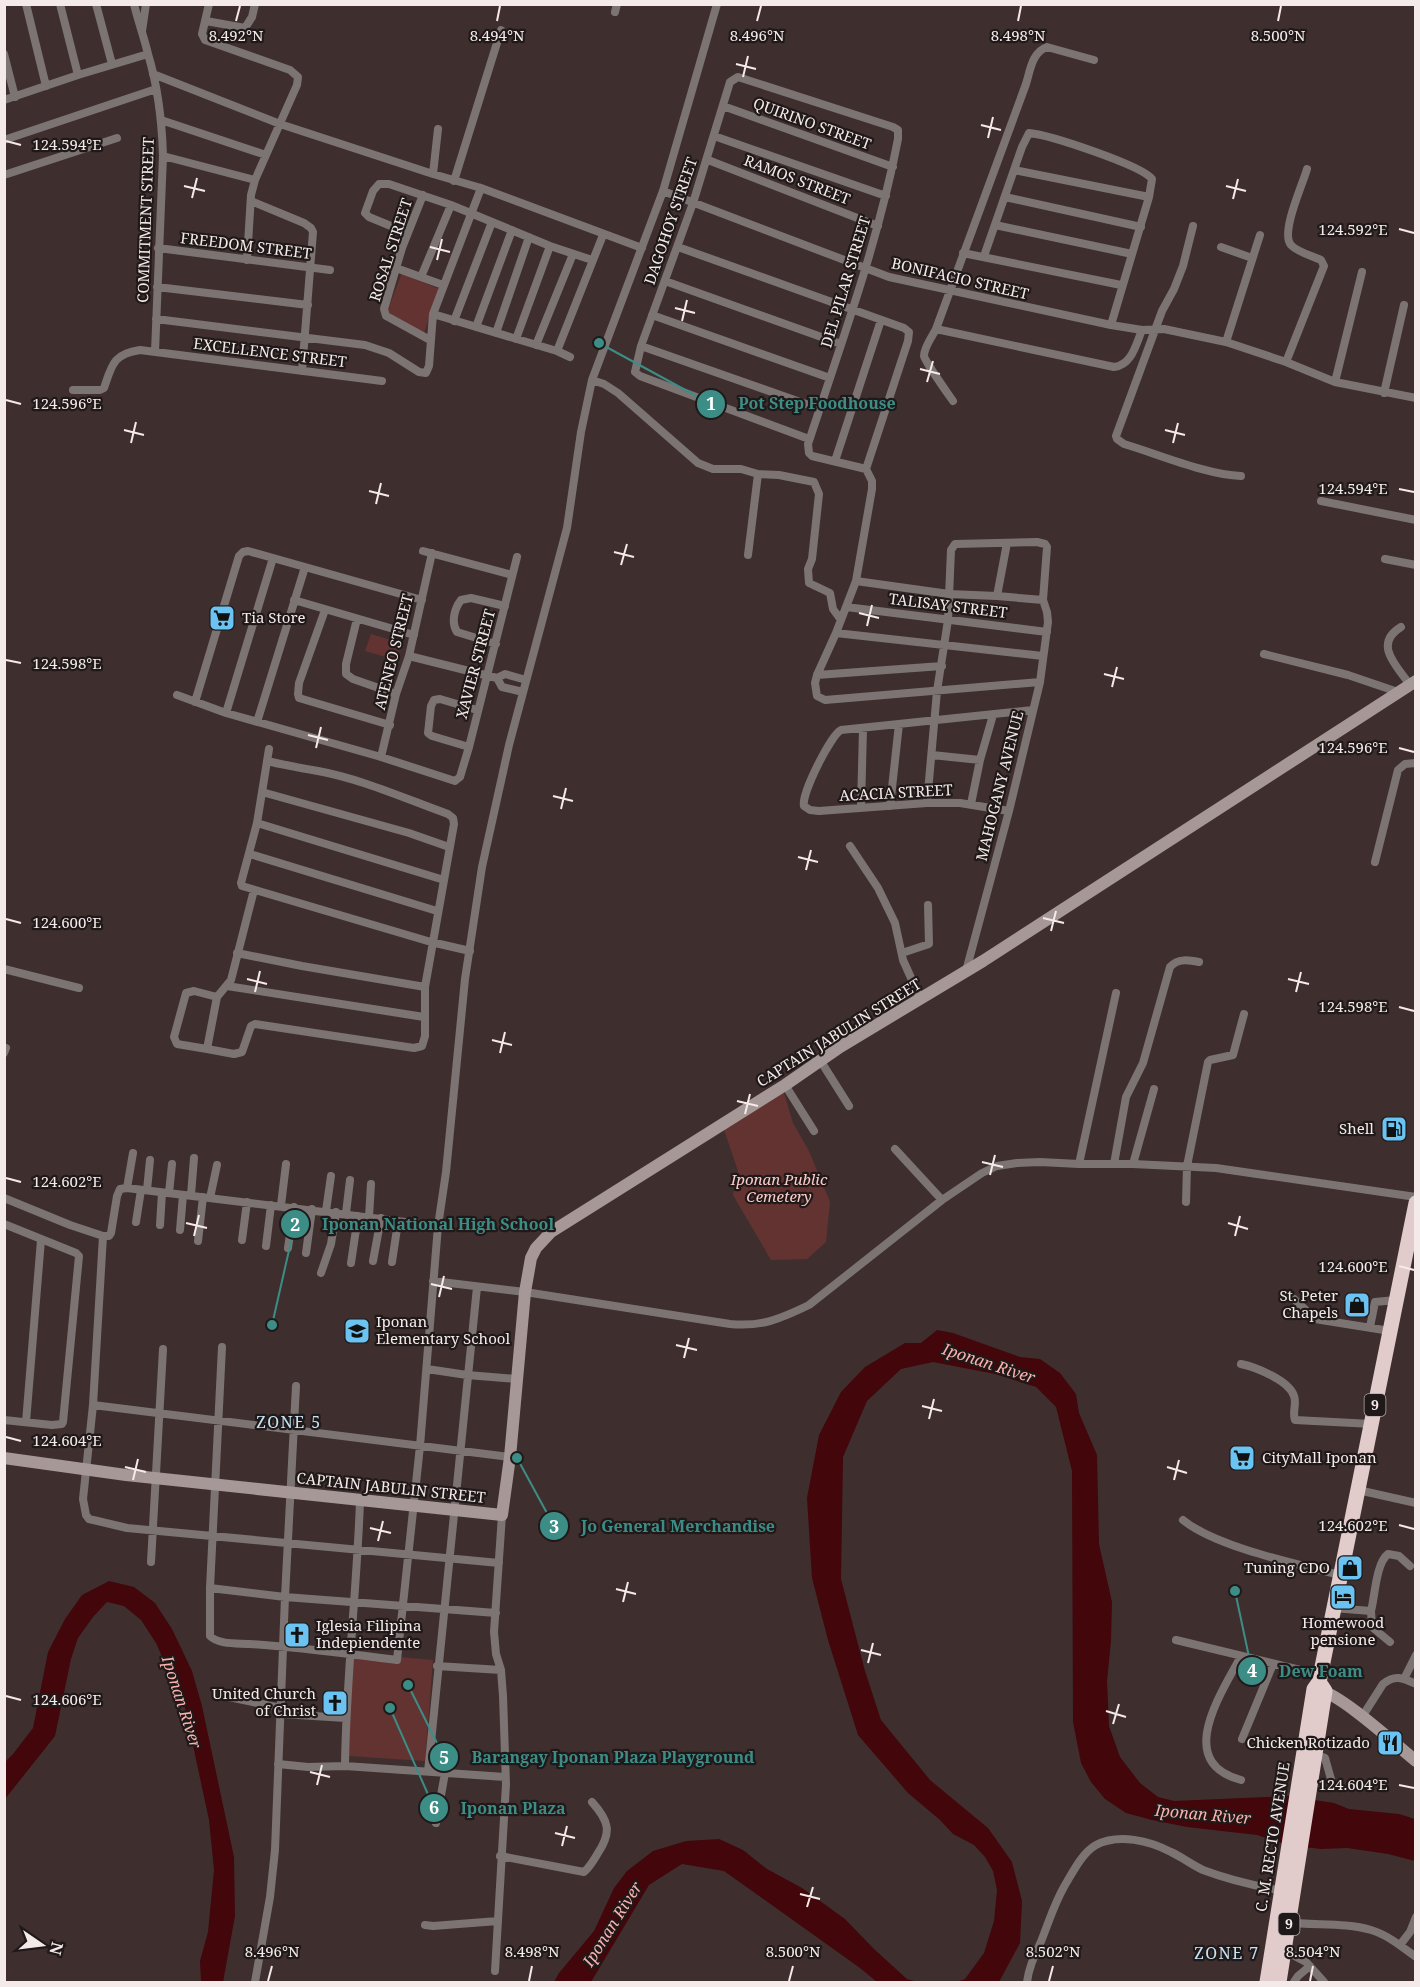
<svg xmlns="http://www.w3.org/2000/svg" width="1420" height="1987" viewBox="0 0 1420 1987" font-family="'Noto Serif',serif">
	<rect width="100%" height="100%" fill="#3e2f2e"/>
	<!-- green -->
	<path fill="#633331" d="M402,273L439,289L424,333L386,314Z
		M371,634L401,643L396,660L365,651Z
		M781,1083L793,1123L809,1151L830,1202L826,1242L807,1259L771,1260L733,1195L738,1171L721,1121Z
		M353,1653L433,1660L425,1761L348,1756Z"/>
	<!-- water -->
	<path fill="#42060b" d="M937,1330L953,1333L1020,1357L1040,1359L1060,1373L1076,1394L1079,1413L1097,1455L1099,1544L1112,1602L1111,1641L1107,1681L1109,1726L1120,1757L1140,1783L1158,1797L1174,1801L1287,1796L1334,1803L1349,1809L1399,1814L1415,1819V1861L1388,1854L1347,1848L1321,1849L1287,1845L1257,1835L1187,1827L1152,1820L1126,1813L1105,1799L1091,1782L1081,1763L1073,1722L1072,1471L1056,1407L1036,1387L995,1374L933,1362L901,1369L867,1401L843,1457L841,1579L865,1671L881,1720L930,1780L988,1828L1012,1862L1022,1901L1020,1943L999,1982H956L965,1979L984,1953L994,1921L997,1890L993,1871L985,1857L974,1845L953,1834L940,1820L908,1793L858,1735L828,1640L812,1578L807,1498L819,1435L841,1392L865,1367L905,1343H921Z
		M109,1581L134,1587L155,1603L172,1629L192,1671L202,1706L234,1857L235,1916L223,1982H201L200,1961L208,1932L214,1870L209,1820L185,1708L156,1643L141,1620L124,1606L107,1602L93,1617L78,1638L71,1659L55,1736L5,1799V1762L13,1754L33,1728L48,1652L65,1619L82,1595Z
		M719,1839L743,1850L767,1869L802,1888L845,1919L874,1949L907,1979L918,1982H877L860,1968L724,1871L682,1864L649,1885L591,1982H554L559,1973L594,1931L614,1888L627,1871L653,1851L686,1841Z"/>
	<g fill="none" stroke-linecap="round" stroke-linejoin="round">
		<!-- street -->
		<path stroke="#7c7473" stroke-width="8" d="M26,4L46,86
			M60,4L78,75
			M96,4L112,64
			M134,4C138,21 144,37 148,54C158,87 162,121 163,156L155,352
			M209,4L202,34L205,40L290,70L298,77L297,85L255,180L251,195L247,260
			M615,12L617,4
			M206,21L245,28L252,17L255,4
			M142,31L146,4
			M4,54L15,97
			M153,74L280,124L433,174L481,188L642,248
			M4,100L78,75L148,54
			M723,106L893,167
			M161,120L266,155
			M714,136L886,196
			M4,140L156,89
			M163,156L255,180
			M708,160L878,226
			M1014,170L1149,197
			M433,174L438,129
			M4,175L117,138
			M454,181L501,30
			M663,191L889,277L1111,325L1142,330L1164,329L1226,342L1286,362L1335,382L1416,398
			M423,195L402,248L384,309L386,316L390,318L430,340
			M1005,197L1141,227
			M251,201L304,223L311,228L313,232L302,371
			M995,225L1132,254
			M1193,226L1183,266L1174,289L1162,311L1116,436L1117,439L1124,444C1158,454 1207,475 1241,476
			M408,233L369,217L365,213L373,191L379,184H389L451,205L550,246L592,260
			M678,247L904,328L909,332L908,341L866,469L872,481V489L856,581L836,633L817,675L815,683L817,696L825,700L1040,682
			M1221,247L1252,258
			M158,248L330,270
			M963,253L1121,285
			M984,256L1022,147L1029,133C1050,135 1141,165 1152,179L1149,197L1111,325
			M396,268L443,285
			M421,277L451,205
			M665,281L841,344
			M157,287L308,305
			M433,314L557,351L570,357
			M652,315L830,378
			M156,319L365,345L389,353L419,372L426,373L429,366L433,314L481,188
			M454,321L492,222
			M476,327L512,230
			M936,329L1114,367C1132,365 1136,344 1142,330
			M496,333L529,237
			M516,339L550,246
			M1226,342L1260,235
			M536,345L573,254
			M641,346L820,409
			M557,351L603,235
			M1286,362L1324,266L1321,260C1313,256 1297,252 1291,245C1280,233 1303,184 1307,169
			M592,380L604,384L618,393L698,463L713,469H741L758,474L779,475L814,482L819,494L812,559L808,569L809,583L830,593L833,609L841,620
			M1335,382L1362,272
			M73,390H100L104,388C112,365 113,354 140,350L382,381
			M1384,393L1404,305
			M953,401C948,394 925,361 924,356C924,347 932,337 936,329L1026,84C1030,71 1032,52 1047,47L1094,60
			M809,439L640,376L635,372L641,346L693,203L730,82L738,77L893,127L898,130V139C878,243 841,344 808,444L809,453L812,456L866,469
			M835,461L881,320
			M1321,501L1416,520
			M423,551L512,575
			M748,555L758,474
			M1385,559L1416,565
			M856,581L949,594L997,596L1043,600L1047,612L1048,622L1040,682L1009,811L966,971
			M997,596L1007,543
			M294,600L414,635
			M846,607L1047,632
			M325,610L299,683L298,694L299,698L390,725
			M357,619L346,664V674L353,679L396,694
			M1401,627C1373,644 1396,665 1410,685
			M836,633L1043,656
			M496,644L457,632C451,623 454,609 461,600L471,598L505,606
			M1264,654L1348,675L1398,692
			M409,656L497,678L505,674L526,680
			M817,675L942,666
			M497,678L502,687L523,692
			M177,695L226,713L381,757L455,781L460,777L469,747L517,557
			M195,702L239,556L243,552L248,551L422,600
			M226,713L273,558
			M257,722L305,567
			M469,747L432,736L428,733L431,706L434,700L440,699L477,710
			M269,749L257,823L241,883L242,886L431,942L470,951
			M932,755L980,760
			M381,757L396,694L409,656L432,553
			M262,792L409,833L449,847
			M927,803L937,691L948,620L951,550L955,544L1037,542L1045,544L1047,547L1043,600
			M971,804L980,760L993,715
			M890,806L899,724
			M861,807L863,729
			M1009,811L960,803H927L819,811L810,810L804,806C801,794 831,735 841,730L1033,710
			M257,823L444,880
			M850,846L878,888L895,923L903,960L920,998
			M250,854L437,911
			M1375,862L1398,770L1405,764L1416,763
			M237,953L302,966L425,987
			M902,953L929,944L928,905
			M4,969L79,988
			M227,986L424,1017
			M217,997L194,991L186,993L174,1037L177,1044L207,1049L216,1002L217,997L231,980L254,890
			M207,1049L234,1054L242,1052L251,1026L255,1024L414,1048L422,1046L425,1036V987L454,824L453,818L448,814C406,799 362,779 318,771C301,768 284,765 267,761
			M4,1053L6,1048
			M820,1060L849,1106
			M785,1085L814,1131
			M895,1149L942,1200
			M1079,1164L1116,993
			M1114,1164L1126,1097L1143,1063L1170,967C1178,958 1189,960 1199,962
			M1133,1164L1154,1089
			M127,1188L133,1153
			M147,1190L150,1160
			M169,1193L172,1164
			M191,1195L194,1158
			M4,1198L70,1225L103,1236
			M210,1198L217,1165
			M1186,1202L1187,1166L1208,1062L1210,1060L1233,1055L1244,1014
			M281,1205L286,1164
			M326,1211L331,1176
			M346,1213L350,1180
			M369,1217L371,1184
			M136,1222L141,1190
			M4,1224L76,1253L79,1256L63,1422L62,1424L52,1425L4,1420
			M160,1225L162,1193
			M438,1226L127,1188L120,1189L117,1196L111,1233L109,1236H103L93,1405L83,1499L86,1515L89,1519L127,1528L499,1563
			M180,1230L183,1195
			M242,1240L247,1202
			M198,1241L203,1197
			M266,1246L271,1205
			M288,1248L294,1207
			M306,1253L312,1209
			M373,1261L381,1218
			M392,1262L398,1222
			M351,1263L358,1216
			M321,1273L331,1244L336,1212
			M433,1281L525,1292L730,1324C762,1327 780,1319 809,1305L942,1200L982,1173L997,1166L1017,1163L1040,1162L1079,1164H1133L1216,1168L1416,1197
			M1294,1299L1315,1319L1390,1331
			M1370,1327L1375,1302L1396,1300
			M222,1347L210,1588V1636C219,1645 238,1643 250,1644C299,1647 348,1654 397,1660L420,1446L438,1226L446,1172L465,979L482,867L509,745L567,528L581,432L592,380L663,191L717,4
			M1241,1364C1255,1367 1289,1380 1294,1396C1297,1404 1292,1412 1295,1420L1372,1424
			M427,1369L467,1375L517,1379
			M93,1405L510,1457
			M26,1422L41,1240
			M1358,1490L1416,1503
			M1183,1520C1216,1547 1297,1564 1340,1575
			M151,1562L163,1349
			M210,1588L285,1597L496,1613
			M1333,1608L1371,1611L1372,1627L1390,1642
			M1371,1611C1375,1596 1376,1563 1388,1554L1399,1556L1410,1566
			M1176,1640L1321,1675
			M1241,1656C1221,1694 1174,1762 1241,1780
			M437,1666L501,1670
			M1404,1679L1416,1655
			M224,1696L281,1708
			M281,1714L346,1718
			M1362,1717L1383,1684C1395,1674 1403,1678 1416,1684
			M1242,1739L1273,1664
			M1315,1754L1325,1758L1331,1779
			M278,1764L308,1767L345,1766L505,1777
			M345,1766C346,1677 357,1589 360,1501
			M428,1772L477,1287
			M436,1823L445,1773
			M500,1856L584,1872C590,1867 594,1860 598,1853C612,1832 609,1821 592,1802
			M1286,1922C1314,1926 1344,1922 1371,1930C1388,1935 1402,1947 1416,1957
			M425,1925L433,1926L498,1921
			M1400,1945L1410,1932L1416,1917
			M1285,1951L1306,1962L1324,1982
			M495,1971L506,1784L503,1696L501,1670L496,1654L494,1632L502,1515
			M255,1982L270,1897L275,1850L285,1597L296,1386
			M1027,1982C1029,1967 1034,1957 1040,1944C1049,1922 1053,1906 1065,1885C1073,1872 1082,1853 1096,1845C1119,1833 1150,1841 1171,1852C1182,1857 1192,1865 1203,1870C1229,1880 1256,1886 1283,1891
			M1294,1982L1298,1976L1310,1966"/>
		<!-- secondary -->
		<path stroke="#a59897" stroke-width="12" d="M4,1458L126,1475L502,1515L510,1457L525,1292L531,1258L536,1248L551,1232L785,1085L840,1047L983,961L1416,681
			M1317,1689C1341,1694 1395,1744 1416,1761"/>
		<!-- highway -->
		<path stroke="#e1cccb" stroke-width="15" d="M1267,1982L1314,1689L1319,1682L1416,1203
			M1279,1982L1325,1691L1319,1682"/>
	</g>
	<!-- ticks -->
	<path fill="none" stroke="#f4eae9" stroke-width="2" d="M236,21L240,6M497,21L500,6M757,21L761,6M1018,21L1021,6M1278,21L1281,6M736,64L756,69M743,77L748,56M981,125L1001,130M988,138L993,117M6,141L21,145M184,186L205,191M1226,186L1246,191M192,198L197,178M1233,199L1238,179M1399,229L1414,233M430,247L450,252M437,260L442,239M675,308L695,313M682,321L687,300M920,369L940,374M927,382L933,361M6,400L21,404M124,430L144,435M1165,430L1185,435M131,443L136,422M1173,443L1178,423M1399,489L1414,492M369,491L389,496M376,504L381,483M614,552L634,557M621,565L627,544M859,613L879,618M867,626L872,605M6,660L21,663M1104,674L1124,679M1112,687L1117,667M308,735L328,740M316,748L321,727M1399,748L1414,752M553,796L573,801M561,809L566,788M798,857L818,862M806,870L811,850M1043,918L1064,923M6,919L21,923M1051,931L1056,911M247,979L267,984M1288,979L1309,984M255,992L260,971M1296,992L1301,972M1399,1007L1414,1011M492,1040L512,1045M500,1053L505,1032M737,1101L758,1106M745,1114L750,1094M982,1162L1003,1167M990,1175L995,1155M6,1178L21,1182M186,1223L207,1228M1228,1223L1248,1229M194,1236L199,1215M1235,1236L1240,1216M1399,1266L1414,1270M431,1284L452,1289M439,1297L444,1276M676,1345L697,1350M684,1358L689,1338M922,1406L942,1411M929,1419L934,1399M6,1437L21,1441M125,1467L146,1472M1167,1467L1187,1473M133,1480L138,1459M1174,1480L1179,1460M1399,1525L1414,1529M370,1528L391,1533M378,1541L383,1521M616,1589L636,1594M623,1602L628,1582M861,1650L881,1655M868,1663L873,1643M6,1696L21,1700M1106,1711L1126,1717M1113,1724L1119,1704M310,1772L330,1777M317,1785L322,1765M1399,1785L1414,1788M555,1833L575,1838M562,1846L567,1826M800,1894L820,1899M807,1907L813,1887M268,1981L272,1966M529,1981L532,1966M789,1981L793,1966M1049,1981L1053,1966M1310,1981L1313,1966"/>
	<!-- icons -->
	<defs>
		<g id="supermarket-square" transform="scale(1.35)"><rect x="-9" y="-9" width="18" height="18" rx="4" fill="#6ac3f1" stroke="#201919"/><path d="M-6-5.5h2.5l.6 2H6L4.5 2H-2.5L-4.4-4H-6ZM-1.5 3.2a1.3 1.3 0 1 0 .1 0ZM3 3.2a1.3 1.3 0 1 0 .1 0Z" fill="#111"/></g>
		<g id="fuel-square" transform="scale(1.35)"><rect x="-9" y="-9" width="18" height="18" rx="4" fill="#6ac3f1" stroke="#201919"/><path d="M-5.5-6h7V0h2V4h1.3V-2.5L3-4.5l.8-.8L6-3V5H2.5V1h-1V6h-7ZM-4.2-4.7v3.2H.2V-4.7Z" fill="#111"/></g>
		<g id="shop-square" transform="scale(1.35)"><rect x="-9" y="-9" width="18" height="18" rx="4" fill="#6ac3f1" stroke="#201919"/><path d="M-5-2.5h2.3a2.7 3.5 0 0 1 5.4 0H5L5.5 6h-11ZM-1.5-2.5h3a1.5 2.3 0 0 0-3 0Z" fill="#111"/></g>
		<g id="school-square" transform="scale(1.35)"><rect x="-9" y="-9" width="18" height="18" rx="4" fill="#6ac3f1" stroke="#201919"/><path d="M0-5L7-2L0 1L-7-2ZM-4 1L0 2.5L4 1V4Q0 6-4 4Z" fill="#111"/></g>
		<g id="hotel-square" transform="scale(1.35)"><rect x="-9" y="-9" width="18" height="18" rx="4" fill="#6ac3f1" stroke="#201919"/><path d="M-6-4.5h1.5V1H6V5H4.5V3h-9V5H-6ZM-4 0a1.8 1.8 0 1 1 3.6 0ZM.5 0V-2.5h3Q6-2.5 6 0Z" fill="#111"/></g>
		<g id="church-square" transform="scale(1.35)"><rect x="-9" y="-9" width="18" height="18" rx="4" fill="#6ac3f1" stroke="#201919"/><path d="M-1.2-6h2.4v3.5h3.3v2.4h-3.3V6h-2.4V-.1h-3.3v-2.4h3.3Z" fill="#111"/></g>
		<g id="restaurant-square" transform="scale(1.35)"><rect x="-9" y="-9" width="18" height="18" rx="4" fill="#6ac3f1" stroke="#201919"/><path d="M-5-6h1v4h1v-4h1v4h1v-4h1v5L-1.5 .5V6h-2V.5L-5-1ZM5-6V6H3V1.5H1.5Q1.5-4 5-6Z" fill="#111"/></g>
	</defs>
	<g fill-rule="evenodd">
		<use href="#supermarket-square" x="222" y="618"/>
		<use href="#fuel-square" x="1394" y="1129"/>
		<use href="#shop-square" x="1357" y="1305"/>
		<use href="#school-square" x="357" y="1331"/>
		<use href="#supermarket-square" x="1242" y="1458"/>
		<use href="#shop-square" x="1350" y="1568"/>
		<use href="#hotel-square" x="1343" y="1597"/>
		<use href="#church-square" x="297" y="1635"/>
		<use href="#church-square" x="335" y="1703"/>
		<use href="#restaurant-square" x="1390" y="1743"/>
	</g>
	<g text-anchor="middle" stroke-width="4.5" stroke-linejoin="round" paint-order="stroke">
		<!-- shield labels -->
		<g fill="#201919" stroke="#b4abab" stroke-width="1.5">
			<rect x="1364.5" y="1394" width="21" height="22" rx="4.5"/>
			<rect x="1278.5" y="1913" width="21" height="22" rx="4.5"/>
		</g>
		<g font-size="14" font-weight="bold" fill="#f4eae9">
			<text x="1375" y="1410">9</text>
			<text x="1289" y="1929">9</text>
		</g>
		<!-- street labels -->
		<g font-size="15" fill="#f4eae9" stroke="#201919">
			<text transform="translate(812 124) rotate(20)" y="5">QUIRINO STREET</text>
			<text transform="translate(797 180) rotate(21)" y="5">RAMOS STREET</text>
			<text transform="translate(146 220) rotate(-88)" y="5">COMMITMENT STREET</text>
			<text transform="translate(671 221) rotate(-71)" y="5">DAGOHOY STREET</text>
			<text transform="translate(246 246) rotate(7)" y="5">FREEDOM STREET</text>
			<text transform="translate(391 250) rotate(-72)" y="5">ROSAL STREET</text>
			<text transform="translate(960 279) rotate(13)" y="5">BONIFACIO STREET</text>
			<text transform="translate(846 282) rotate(-73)" y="5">DEL PILAR STREET</text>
			<text transform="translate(270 353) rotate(7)" y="5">EXCELLENCE STREET</text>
			<text transform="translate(948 606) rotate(7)" y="5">TALISAY STREET</text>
			<text transform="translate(394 652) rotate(-76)" y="5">ATENEO STREET</text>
			<text transform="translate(476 664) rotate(-75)" y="5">XAVIER STREET</text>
			<text transform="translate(1000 786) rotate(-76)" y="5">MAHOGANY AVENUE</text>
			<text transform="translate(896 793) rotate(-3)" y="5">ACACIA STREET</text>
			<text transform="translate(839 1033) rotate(-32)" y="5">CAPTAIN JABULIN STREET</text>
			<text transform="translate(391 1488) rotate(6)" y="5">CAPTAIN JABULIN STREET</text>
			<text transform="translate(1273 1837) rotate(-81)" y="5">C. M. RECTO AVENUE</text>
		</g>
		<!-- poi labels -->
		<g font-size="15" fill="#f4eae9" stroke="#201919" text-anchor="end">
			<text x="242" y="623" text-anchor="start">Tia Store</text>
			<text x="1374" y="1134">Shell</text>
			<text x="1338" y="1301">St. Peter<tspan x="1338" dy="17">Chapels</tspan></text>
			<text x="376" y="1327" text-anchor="start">Iponan<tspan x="376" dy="17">Elementary School</tspan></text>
			<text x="1262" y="1463" text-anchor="start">CityMall Iponan</text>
			<text x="1330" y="1573">Tuning CDO</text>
			<text x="1343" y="1628" text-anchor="middle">Homewood<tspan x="1343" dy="17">pensione</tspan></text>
			<text x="316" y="1631" text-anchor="start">Iglesia Filipina<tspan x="316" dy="17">Indepiendente</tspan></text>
			<text x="316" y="1699">United Church<tspan x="316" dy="17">of Christ</tspan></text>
			<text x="1370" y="1748">Chicken Rotizado</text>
		</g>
		<!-- park labels -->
		<g font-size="15" font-style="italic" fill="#fdcbc8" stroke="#201919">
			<text x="779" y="1185">Iponan Public<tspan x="779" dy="17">Cemetery</tspan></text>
		</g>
		<!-- water labels -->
		<g font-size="16" font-style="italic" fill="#fab2ae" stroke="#201919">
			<text transform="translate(989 1363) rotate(18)" y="6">Iponan River</text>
			<text transform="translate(182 1702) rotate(72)" y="6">Iponan River</text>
			<text transform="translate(1203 1814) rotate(5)" y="6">Iponan River</text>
			<text transform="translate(612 1924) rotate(-58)" y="6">Iponan River</text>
		</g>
		<!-- neighbourhood labels -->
		<g font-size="16" letter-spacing="1.5" fill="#c5e4f5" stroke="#201919">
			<text x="289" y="1428">ZONE 5</text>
			<text x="1227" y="1959">ZONE 7</text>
		</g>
	</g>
	<g font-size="15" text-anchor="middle" fill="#f4eae9" stroke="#201919" stroke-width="4.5" stroke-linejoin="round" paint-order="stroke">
		<text x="236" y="41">8.492°N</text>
		<text x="497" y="41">8.494°N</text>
		<text x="757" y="41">8.496°N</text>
		<text x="1018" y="41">8.498°N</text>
		<text x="1278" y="41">8.500°N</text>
		<text x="67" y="150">124.594°E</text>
		<text x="1353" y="235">124.592°E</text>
		<text x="67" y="409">124.596°E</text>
		<text x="1353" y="494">124.594°E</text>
		<text x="67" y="669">124.598°E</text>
		<text x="1353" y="753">124.596°E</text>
		<text x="67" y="928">124.600°E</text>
		<text x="1353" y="1012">124.598°E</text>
		<text x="67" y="1187">124.602°E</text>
		<text x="1353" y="1272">124.600°E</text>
		<text x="67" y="1446">124.604°E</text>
		<text x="1353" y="1531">124.602°E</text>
		<text x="67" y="1705">124.606°E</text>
		<text x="1353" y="1790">124.604°E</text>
		<text x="272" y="1957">8.496°N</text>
		<text x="532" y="1957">8.498°N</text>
		<text x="793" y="1957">8.500°N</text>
		<text x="1053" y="1957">8.502°N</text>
		<text x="1313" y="1957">8.504°N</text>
	</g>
	<!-- callouts -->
	<path fill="none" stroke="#3d8d87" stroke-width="2" d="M599 343L711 404M272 1325L295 1224M517 1458L554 1526M1235 1591L1252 1671M408 1685L444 1757M390 1708L434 1808"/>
	<g fill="#3d8d87" stroke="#201919" stroke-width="2">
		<circle cx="599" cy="343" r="6"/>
		<circle cx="272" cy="1325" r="6"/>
		<circle cx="517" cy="1458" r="6"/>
		<circle cx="1235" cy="1591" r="6"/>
		<circle cx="408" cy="1685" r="6"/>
		<circle cx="390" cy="1708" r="6"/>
		<circle cx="711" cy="404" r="15"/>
		<circle cx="295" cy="1224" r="15"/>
		<circle cx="554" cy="1526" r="15"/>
		<circle cx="1252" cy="1671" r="15"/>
		<circle cx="444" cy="1757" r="15"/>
		<circle cx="434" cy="1808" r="15"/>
	</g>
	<g font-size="18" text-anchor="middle" font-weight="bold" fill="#fff">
		<text x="711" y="410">1</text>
		<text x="295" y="1231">2</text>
		<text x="554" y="1533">3</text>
		<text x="1252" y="1677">4</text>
		<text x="444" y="1764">5</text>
		<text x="434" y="1814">6</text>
	</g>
	<g font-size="16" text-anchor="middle" font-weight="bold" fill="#3d8d87" stroke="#201919" stroke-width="4.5" stroke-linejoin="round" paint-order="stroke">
		<text x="817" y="409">Pot Step Foodhouse</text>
		<text x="438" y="1230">Iponan National High School</text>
		<text x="678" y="1532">Jo General Merchandise</text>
		<text x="1321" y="1677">Dew Foam</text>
		<text x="613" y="1763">Barangay Iponan Plaza Playground</text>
		<text x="513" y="1814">Iponan Plaza</text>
	</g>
	<!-- border -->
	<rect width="1420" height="1987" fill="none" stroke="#f4eae9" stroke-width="12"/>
	<!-- north arrow -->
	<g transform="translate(42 1945) rotate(104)" stroke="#201919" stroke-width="4.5" paint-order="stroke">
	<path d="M0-4.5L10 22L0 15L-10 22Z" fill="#f4eae9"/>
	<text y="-9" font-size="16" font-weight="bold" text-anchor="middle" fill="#f4eae9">N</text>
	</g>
</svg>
